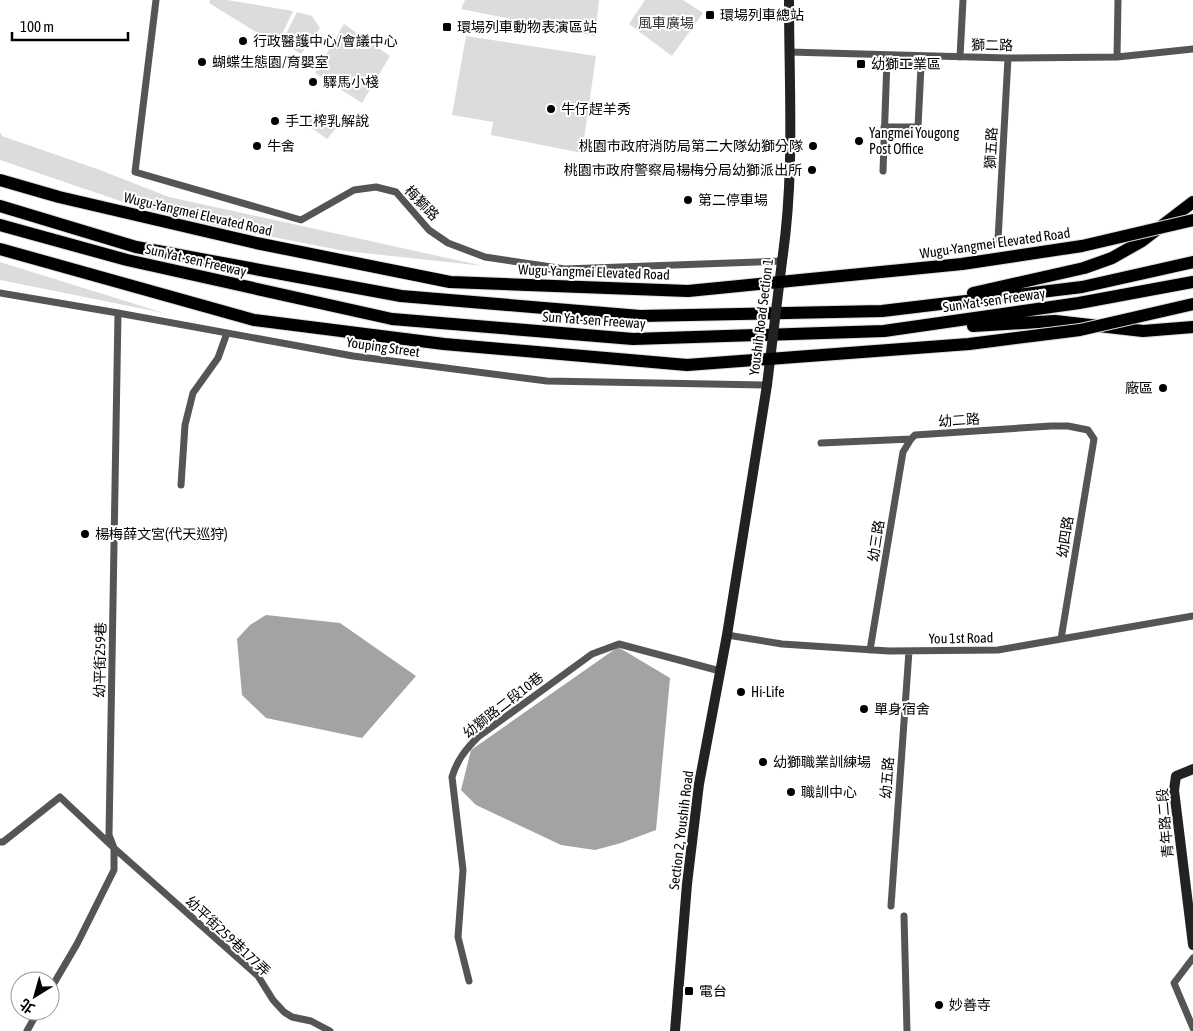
<svg xmlns="http://www.w3.org/2000/svg" width="1193" height="1031" viewBox="0 0 1193 1031" font-family="'Asap Condensed','Noto Sans TC',sans-serif">
	<rect width="100%" height="100%" fill="#fff"/>
	<!-- green -->
	<path fill="#dcdcdc" d="M210,0H227L293,11L277,45L209,3Z
		M465,0H599L595,36L461,9Z
		M645,0H683L703,13L672,56L629,24Z
		M297,12L312,16L320,28L301,54L282,42Z
		M344,24L390,56L362,103L315,73Z
		M466,36L596,56L582,153L491,135L493,122L452,115Z
		M315,111L337,127L327,139L306,124Z
		M0,132L2,136L100,170L169,197L484,266L345,251L221,227L138,207L0,160Z
		M0,262L164,313L0,280Z"/>
	<!-- water -->
	<path fill="#a3a3a3" d="M266,615L340,623L416,676L362,738L266,718L242,695L237,639L250,625Z
		M618,647L670,678L656,830L621,843L595,850L561,845L476,805L461,790L471,750Z"/>
	<g fill="none" stroke-linecap="round" stroke-linejoin="round">
		<!-- highway casing -->
		<g stroke="#dbdbdb" stroke-width="14">
			<path id="highway" d="M0,206L136,247L401,296L640,316L882,311L1082,287L1193,262
				M0,225L127,260L392,319L633,339L884,331L1079,303L1193,282
				M973,293L1084,268L1112,258L1142,241L1193,202
				M973,326L1055,321L1143,331L1193,327"/>
		</g>
		<!-- street -->
		<path stroke="#555" stroke-width="7" d="M156,0L135,172L301,220L354,190L376,187L396,192L429,230L448,243L485,257L565,269L782,261
			M789,52L1008,58L1117,57L1193,49
			M960,57L963,0
			M1117,57L1118,0
			M884,127H918L921,66L887,65
			M883,171L887,60
			M998,240L1008,58
			M0,293L118,313L353,356L547,381L767,385
			M821,443L911,439L915,435L1051,426H1068L1088,430L1094,439L1061,639
			M181,485L185,425L193,393L218,358L227,333
			M727,635L782,644L889,651L998,650L1193,616
			M870,650L903,452L911,439
			M0,842H3L60,797L114,848L258,976L273,1000L284,1012L292,1017L311,1021L330,1031
			M891,906L909,651
			M904,916L907,1031
			M1193,958L1174,983L1193,1028
			M469,981L458,937L463,870L452,777C457,760 466,749 478,737L592,654L619,644L720,671
			M50,990L77,944L114,870V848L109,835L118,313
			M27,1031L38,1011"/>
		<!-- secondary -->
		<path stroke="#222" stroke-width="10" d="M782,261C795,175 789,87 789,0
			M1193,769L1176,776L1174,790L1193,945
			M675,1031L687,884L699,784L727,635L767,385"/>
		<!-- highway -->
		<use href="#highway" stroke="#000" stroke-width="12"/>
		<!-- highway-bridge casing -->
		<g stroke="#dbdbdb" stroke-width="14" stroke-linecap="butt">
			<path id="highway-bridge" d="M0,180L59,197L256,243L450,282L688,291L962,264L1082,246L1193,220
				M0,249L254,320L444,344L687,365L969,344L1080,330L1193,304"/>
		</g>
		<!-- secondary-bridge -->
		<path stroke="#222" stroke-width="10" d="M767,385L782,261"/>
		<!-- highway-bridge -->
		<use href="#highway-bridge" stroke="#000" stroke-width="12"/>
	</g>
	<!-- markers -->
	<g fill="#000" stroke="#fff" stroke-width="2">
		<rect x="705" y="10" width="10" height="10" rx="2.5"/>
		<rect x="442" y="22" width="10" height="10" rx="2.5"/>
		<circle cx="243" cy="41" r="5"/>
		<circle cx="202" cy="62" r="5"/>
		<rect x="856" y="59" width="10" height="10" rx="2.5"/>
		<circle cx="313" cy="82" r="5"/>
		<circle cx="551" cy="109" r="5"/>
		<circle cx="275" cy="121" r="5"/>
		<circle cx="859" cy="141" r="5"/>
		<circle cx="257" cy="146" r="5"/>
		<circle cx="813" cy="146" r="5"/>
		<circle cx="812" cy="170" r="5"/>
		<circle cx="688" cy="200" r="5"/>
		<circle cx="1163" cy="388" r="5"/>
		<circle cx="85" cy="534" r="5"/>
		<circle cx="741" cy="692" r="5"/>
		<circle cx="864" cy="709" r="5"/>
		<circle cx="763" cy="762" r="5"/>
		<circle cx="791" cy="792" r="5"/>
		<rect x="684" y="986" width="10" height="10" rx="2.5"/>
		<circle cx="939" cy="1005" r="5"/>
	</g>
	<g text-anchor="middle" stroke-width="4" stroke-linejoin="round" paint-order="stroke">
		<!-- poi labels -->
		<g font-size="14" fill="#000" stroke="#fff" text-anchor="start">
			<text x="720" y="20">環場列車總站</text>
			<text x="457" y="32">環場列車動物表演區站</text>
			<text x="253" y="46">行政醫護中心/會議中心</text>
			<text x="212" y="67">蝴蝶生態園/育嬰室</text>
			<text x="871" y="69">幼獅工業區</text>
			<text x="323" y="87">驛馬小棧</text>
			<text x="561" y="114">牛仔趕羊秀</text>
			<text x="285" y="126">手工榨乳解說</text>
			<text x="869" y="138">Yangmei Yougong<tspan x="869" dy="16">Post Office</tspan></text>
			<text x="267" y="151">牛舍</text>
			<text x="803" y="151" text-anchor="end">桃園市政府消防局第二大隊幼獅分隊</text>
			<text x="802" y="175" text-anchor="end">桃園市政府警察局楊梅分局幼獅派出所</text>
			<text x="698" y="205">第二停車場</text>
			<text x="1153" y="393" text-anchor="end">廠區</text>
			<text x="95" y="539">楊梅薛文宮(代天巡狩)</text>
			<text x="751" y="697">Hi-Life</text>
			<text x="874" y="714">單身宿舍</text>
			<text x="773" y="767">幼獅職業訓練場</text>
			<text x="801" y="797">職訓中心</text>
			<text x="699" y="996">電台</text>
			<text x="949" y="1010">妙善寺</text>
		</g>
		<!-- park labels -->
		<g font-size="14" fill="#333" stroke="#fff">
			<text x="666" y="28">風車廣場</text>
		</g>
		<!-- street labels -->
		<g font-size="14" fill="#000" stroke="#fff">
			<text transform="translate(992 45) rotate(1)" y="5">獅二路</text>
			<text transform="translate(991 148) rotate(-87)" y="5">獅五路</text>
			<text transform="translate(422 203) rotate(46)" y="5">梅獅路</text>
			<text transform="translate(198 214) rotate(13)" y="5">Wugu-Yangmei Elevated Road</text>
			<text transform="translate(995 243) rotate(-8)" y="5">Wugu-Yangmei Elevated Road</text>
			<text transform="translate(196 260) rotate(13)" y="5">Sun Yat-sen Freeway</text>
			<text transform="translate(594 272) rotate(2)" y="5">Wugu-Yangmei Elevated Road</text>
			<text transform="translate(994 300) rotate(-8)" y="5">Sun Yat-sen Freeway</text>
			<text transform="translate(761 317) rotate(-83)" y="5">Youshih Road Section 1</text>
			<text transform="translate(594 320) rotate(4)" y="5">Sun Yat-sen Freeway</text>
			<text transform="translate(383 347) rotate(8)" y="5">Youping Street</text>
			<text transform="translate(959 420) rotate(-4)" y="5">幼二路</text>
			<text transform="translate(1065 537) rotate(-81)" y="5">幼四路</text>
			<text transform="translate(876 541) rotate(-81)" y="5">幼三路</text>
			<text transform="translate(961 638) rotate(-1)" y="5">You 1st Road</text>
			<text transform="translate(100 660) rotate(-89)" y="5">幼平街259巷</text>
			<text transform="translate(503 705) rotate(-38)" y="5">幼獅路二段10巷</text>
			<text transform="translate(887 778) rotate(-86)" y="5">幼五路</text>
			<text transform="translate(1165 823) rotate(-95)" y="5">青年路二段</text>
			<text transform="translate(681 830) rotate(-83)" y="5">Section 2, Youshih Road</text>
			<text transform="translate(228 936) rotate(43)" y="5">幼平街259巷177弄</text>
		</g>
	</g>
	<!-- north arrow -->
	<g transform="translate(35 996) rotate(217)"><circle r="24" fill="#ffffff" stroke="#999999"/>
	<path d="M0-4L9 19L0 12L-9 19Z" fill="#000000"/>
	<text y="-8" font-size="14" font-weight="bold" text-anchor="middle" fill="#000000">北</text>
	</g>
	<!-- scale -->
	<path d="M12 32v8h116v-8" fill="none" stroke="#000000" stroke-width="2.5"/>
	<text x="20" y="32" font-size="15" fill="#000000" stroke="#ffffff" stroke-width="4" paint-order="stroke">100 m</text>
</svg>
